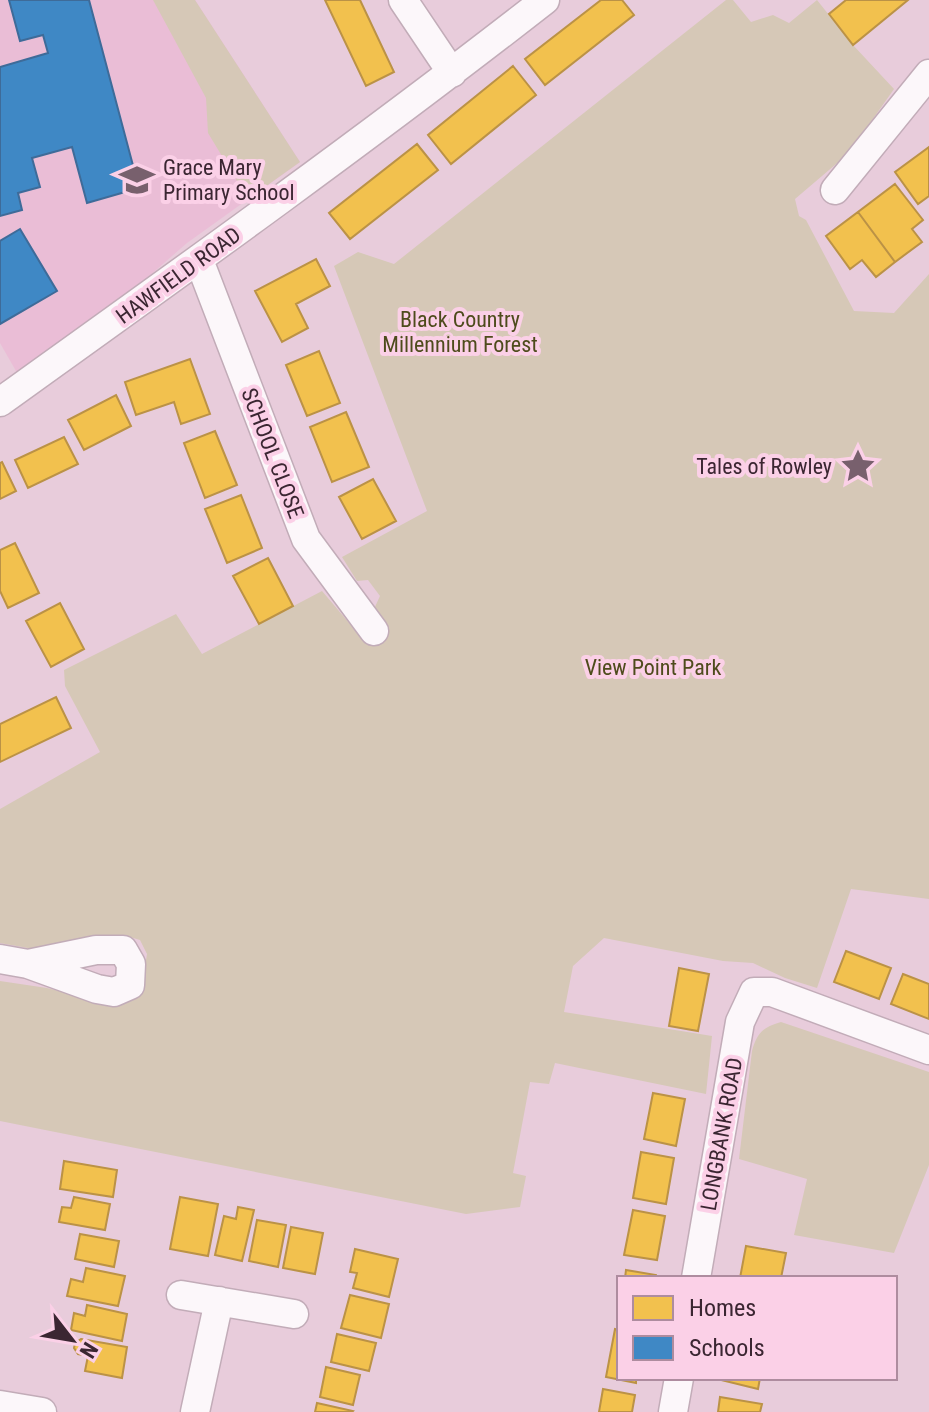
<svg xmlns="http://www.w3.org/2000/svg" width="929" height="1412" viewBox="0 0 929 1412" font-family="'Roboto Condensed',sans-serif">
	<rect width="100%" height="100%" fill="#e8ccdb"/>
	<!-- built -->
	<path fill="#eabdd6" d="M0,0H195L300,162L187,243L24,385L0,343Z"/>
	<!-- green -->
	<path fill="#d6c8b7" d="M153,0H195L300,162L248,199L208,133L206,98Z
		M726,0H733L751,22L773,15L789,23L817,0L853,45L894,89L849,153L795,199L799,216L806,220L854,311L894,313L929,274V899L851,889L817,988L785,978L753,963L723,961L604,938L573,966L564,1012L712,1036L706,1094L555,1063L549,1084L530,1082L513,1173L526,1176L520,1207L466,1214L0,1121V981L47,988L74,995L143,979L147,954L140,940L123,935H104L88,946L50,952L0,943V809L100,752L65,686L64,670L176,614L202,654L322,591L361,637L381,621L374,609L380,596L368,580L357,581L342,557L427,511L334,266L358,252L394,264Z
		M781,1022L929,1072V1165L894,1253L794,1235L807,1179L739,1159L752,1051C757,1033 763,1027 781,1022Z"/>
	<!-- homes -->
	<path fill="#f2c14e" stroke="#bb9246" stroke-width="2" d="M325,0H360L394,72L366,86Z
		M601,0H622L634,15L545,85L525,59Z
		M846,0H908L853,45L829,14Z
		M513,66L536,95L451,164L428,135Z
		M417,144L438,170L350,239L329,213Z
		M929,147V196L918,204L895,172Z
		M895,184L923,220L912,229L922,242L895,262L858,212Z
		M858,212L895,262L876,277L862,260L850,269L826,236Z
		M316,259L330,286L296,304L308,328L282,342L255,291Z
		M319,351L340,403L307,416L286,365Z
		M190,359L210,414L181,424L174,402L136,415L125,382Z
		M116,395L131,426L84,450L68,420Z
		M346,412L369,467L332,482L310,427Z
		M215,431L237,485L205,498L184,443Z
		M64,437L78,464L28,488L15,460Z
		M2,462L16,491L0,499V463Z
		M373,479L396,521L362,539L339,497Z
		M241,495L262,548L227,563L205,509Z
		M15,543L39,593L8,608L0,591V550Z
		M268,558L293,606L259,624L233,576Z
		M60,603L84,649L51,667L26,621Z
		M56,697L71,728L0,762V724Z
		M846,951L891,968L879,999L834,982Z
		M679,968L709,974L698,1031L669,1026Z
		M903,974L929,984V1019L891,1004Z
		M653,1093L685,1099L676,1146L644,1139Z
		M641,1152L674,1158L666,1204L633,1198Z
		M64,1161L117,1170L113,1197L60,1189Z
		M74,1197L110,1204L105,1230L59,1222L62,1207L71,1208Z
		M180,1197L218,1204L208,1256L170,1249Z
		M238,1207L254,1210L242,1261L215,1255L224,1216L236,1219Z
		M633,1210L665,1216L657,1260L624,1255Z
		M257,1220L286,1225L278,1267L249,1261Z
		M291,1227L323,1233L315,1274L283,1268Z
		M80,1234L119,1241L114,1267L75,1259Z
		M746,1246L786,1253L781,1278H740Z
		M355,1249L398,1259L389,1297L353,1288L357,1273L350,1272Z
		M86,1268L125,1276L118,1306L67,1296L71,1279L83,1282Z
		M626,1270L656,1275V1278H625Z
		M350,1295L389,1304L381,1338L341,1328Z
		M87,1305L127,1314L122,1341L71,1330L74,1313L85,1316Z
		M615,1329L619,1330V1378H636V1383L606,1377Z
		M337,1334L376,1343L369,1371L331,1362Z
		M81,1339L127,1347L122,1378L85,1371L88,1356L78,1354L74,1348L75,1343Z
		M326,1367L360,1375L353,1405L320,1397Z
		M721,1378H760L758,1389L721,1380Z
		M603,1389L635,1395L632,1412H599Z
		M720,1397L762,1404L760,1412H718Z
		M317,1403L353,1411L352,1412H315Z"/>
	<!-- schools -->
	<path fill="#3f88c5" stroke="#3e6b99" stroke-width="2" d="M9,0H89L139,188L87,203L72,147L32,158L40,187L18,193L22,210L0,216V67L48,53L43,35L20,41Z
		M20,229L57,291L0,324V241Z"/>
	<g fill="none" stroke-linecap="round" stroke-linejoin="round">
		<!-- street casing -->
		<g stroke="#c2acb8" stroke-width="31">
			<path id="street" d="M403,0L452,73
				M835,190L929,74
				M199,260L306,539L374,631
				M0,402C184,270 367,139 545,0
				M0,959L28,964L97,989L114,992L130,985L131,964L123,950H96L28,964
				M696,1278L740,1022L754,992H772L929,1050
				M181,1295L294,1314
				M0,1405L42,1412
				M195,1412L219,1301
				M673,1412L679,1378"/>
		</g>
		<!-- street -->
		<use href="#street" stroke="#fcf7fa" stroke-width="28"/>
	</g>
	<!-- icons -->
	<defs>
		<g id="school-bare" transform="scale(2.76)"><path d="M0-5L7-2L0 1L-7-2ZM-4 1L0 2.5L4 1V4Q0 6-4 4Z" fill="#78606d" stroke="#fbd0e7" stroke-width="2.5" paint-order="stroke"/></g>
		<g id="sight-bare" transform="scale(2.76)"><path d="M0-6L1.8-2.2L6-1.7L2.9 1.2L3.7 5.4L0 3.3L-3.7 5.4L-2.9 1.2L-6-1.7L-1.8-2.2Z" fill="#78606d" stroke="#fbd0e7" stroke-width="2.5" paint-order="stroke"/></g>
	</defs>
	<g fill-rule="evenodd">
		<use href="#school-bare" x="137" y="180"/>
		<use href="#sight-bare" x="858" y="466"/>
	</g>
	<g text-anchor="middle" stroke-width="8" stroke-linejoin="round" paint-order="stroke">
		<!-- poi labels -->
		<g font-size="22" fill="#3b2632" stroke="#fbd0e7" text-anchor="start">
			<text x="163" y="175">Grace Mary<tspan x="163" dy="25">Primary School</tspan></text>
			<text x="832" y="474" text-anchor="end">Tales of Rowley</text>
		</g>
		<!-- street labels -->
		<g font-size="22" fill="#3b2632" stroke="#fbd0e7">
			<text transform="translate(178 275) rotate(-36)" y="8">HAWFIELD ROAD</text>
			<text transform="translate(273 453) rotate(69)" y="8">SCHOOL CLOSE</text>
			<text transform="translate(721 1134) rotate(-80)" y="8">LONGBANK ROAD</text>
		</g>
		<!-- park labels -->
		<g font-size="22" fill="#4e4b1c" stroke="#fbd0e7">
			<text x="460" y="327">Black Country<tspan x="460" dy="25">Millennium Forest</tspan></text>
			<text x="653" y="675">View Point Park</text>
		</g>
	</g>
	<!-- legend -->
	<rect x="617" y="1276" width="280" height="104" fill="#fbd0e7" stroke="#ae8c9f" stroke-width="2"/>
	<rect x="633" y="1296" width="40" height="24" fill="#f2c14e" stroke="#ae8c9f" stroke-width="2"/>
	<text x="689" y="1316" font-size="24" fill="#3b2632">Homes</text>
	<rect x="633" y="1336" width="40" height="24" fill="#3f88c5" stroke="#ae8c9f" stroke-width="2"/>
	<text x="689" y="1356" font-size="24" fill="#3b2632">Schools</text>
	<!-- north arrow -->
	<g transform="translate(72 1340) rotate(121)" stroke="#fbd0e7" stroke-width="6" paint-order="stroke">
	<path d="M0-6L14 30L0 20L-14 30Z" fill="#3b2632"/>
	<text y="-12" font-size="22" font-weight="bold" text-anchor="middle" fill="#3b2632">N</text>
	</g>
</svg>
